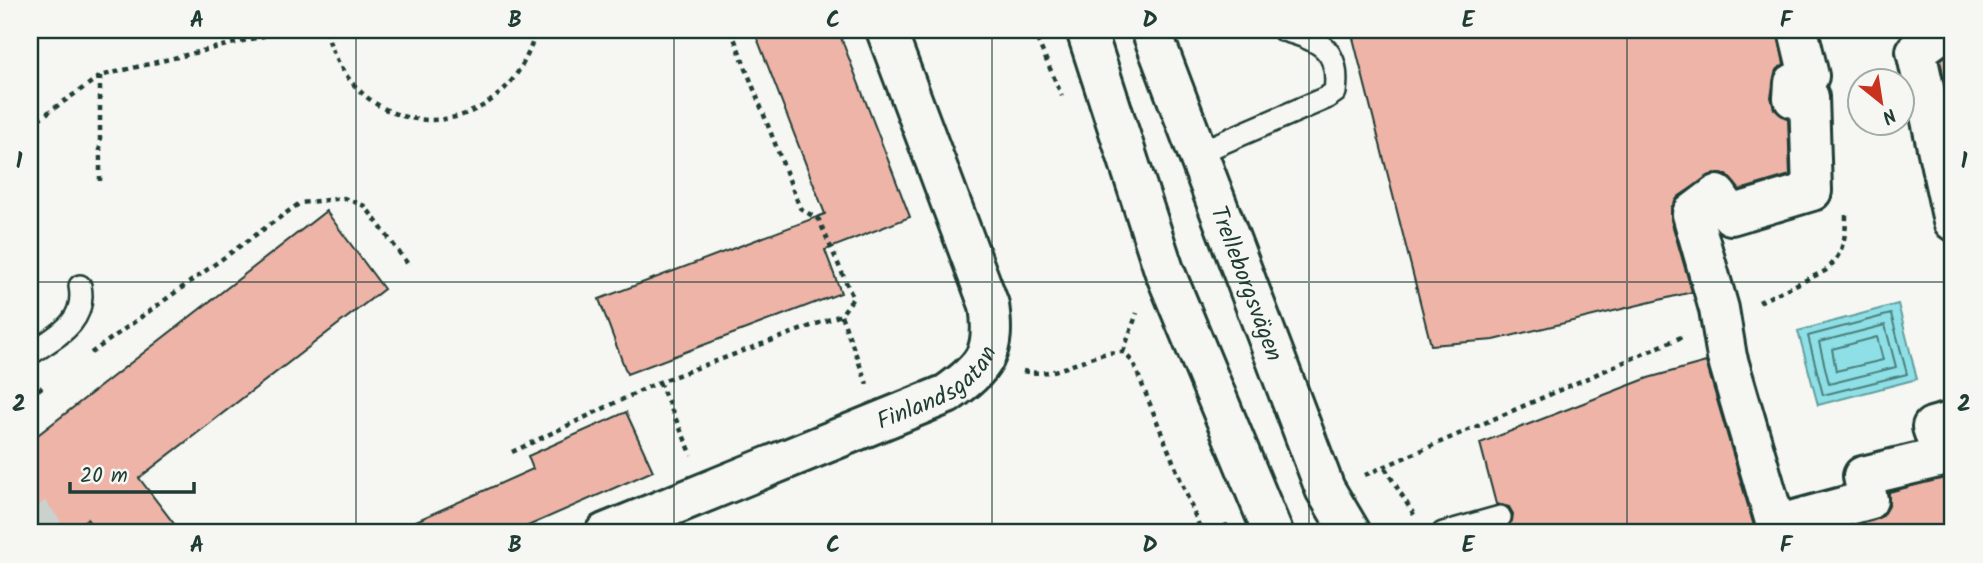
<svg xmlns="http://www.w3.org/2000/svg" width="1983" height="563" viewBox="0 0 1983 563" font-family="Kalam,sans-serif">
	<rect width="100%" height="100%" fill="#f6f6f2"/>
	<filter id="ink" filterUnits="userSpaceOnUse"><feTurbulence type="fractalNoise" baseFrequency=".0143" numOctaves="2"/><feDisplacementMap in="SourceGraphic" scale="14" xChannelSelector="R" yChannelSelector="G"/><feConvolveMatrix kernelMatrix="1 2 1 2 8 2 1 2 1" color-interpolation-filters="sRGB"/></filter>
	<g filter="url(#ink)">
		<!-- water -->
		<path fill="#8ee0e6" stroke="#629f9f" stroke-width="2" d="M1898,304L1917,379L1818,405L1798,331Z"/>
		<g fill="none" stroke-linecap="round" stroke-linejoin="round">
			<!-- shore -->
			<path stroke="#4b7e7b" stroke-width="2" d="M1891,314L1907,374L1823,395L1808,336Z
				M1885,325L1896,367L1829,384L1819,342Z
				M1877,337L1883,360L1836,371L1832,349Z"/>
		</g>
		<!-- building -->
		<path fill="#eeb4a8" stroke="#1f3d34" stroke-width="2" d="M754,30H838L910,217L825,250L841,293L627,374L599,299L825,214Z
			M1351,30H1777L1784,64L1776,71L1771,97L1774,109L1788,118L1790,175L1740,190L1727,175L1714,173L1678,197L1671,208V220L1692,292L1494,340L1431,345Z
			M1953,51V119L1940,60Z
			M326,211L384,289L139,478L181,533H98L87,519L69,533H30V441Z
			M1706,362L1756,533H1504L1503,530L1512,521L1513,514L1509,507L1496,504L1480,443L1648,378Z
			M626,412L653,471L512,533H389L533,469L528,456Z
			M1953,475V533H1829L1883,516L1889,506V492Z"/>
		<g fill="none" stroke-linecap="round" stroke-linejoin="round">
			<!-- minor-tunnel -->
			<path stroke="#cbd1cc" stroke-width="38" stroke-dasharray="38 19" stroke-linecap="butt" d="M30,512L46,533"/>
			<!-- service casing -->
			<g stroke="#1f3d34" stroke-width="26">
				<path id="service" d="M1198,153L1326,98L1335,92C1341,48 1318,40 1283,30
					M30,354C56,336 87,323 80,286
					M1443,533L1500,517"/>
			</g>
			<!-- minor casing -->
			<g stroke="#1f3d34" stroke-width="44">
				<g id="minor">
					<path d="M1798,30L1809,76L1794,83L1793,98L1809,97L1812,191L1731,215L1717,195L1692,214L1719,309L1727,357L1776,525L1868,500L1863,476L1942,457L1932,427L1953,421"/>
					<path d="M1945,30L1916,51L1953,221"/>
					<path id="s1" d="M605,533L947,394C985,367 996,353 989,305L886,30"/>
				</g>
			</g>
			<!-- secondary casing -->
			<g stroke="#1f3d34" stroke-width="44">
				<g id="secondary">
					<path d="M1086,30L1164,270L1273,533"/>
					<path id="s2" d="M1151,30L1325,489L1351,533"/>
				</g>
			</g>
			<!-- path -->
			<path stroke="#1f3d34" stroke-width="4.5" stroke-dasharray="5 5" stroke-linecap="butt" d="M326,30C356,150 506,150 536,30
				M731,30L800,208L819,220L853,298L841,315L867,384
				M1033,30L1062,96
				M30,125L99,77
				M100,181V76L288,30
				M1759,302L1825,271C1844,255 1846,236 1846,213
				M1123,352L1137,313
				M91,353L300,203L344,198L365,206L410,267
				M1023,371C1062,380 1085,351 1123,352L1133,362L1202,533
				M659,382L692,455
				M30,396L46,384
				M512,452L659,382L841,315
				M1385,468L1416,518
				M1365,475L1684,336
				M1205,533L1228,525"/>
			<!-- service -->
			<use href="#service" stroke="#f6f6f2" stroke-width="21"/>
			<!-- minor -->
			<use href="#minor" stroke="#f6f6f2" stroke-width="38"/>
			<!-- secondary -->
			<use href="#secondary" stroke="#f6f6f2" stroke-width="38"/>
		</g>
	</g>
	<!-- grid -->
	<path fill="none" stroke="#1f3d34" stroke-width="2" stroke-opacity="0.55" d="M356,30V533M674,30V533M992,30V533M1309,30V533M1627,30V533M30,282H1953"/>
	<g text-anchor="middle" stroke-width="7" stroke-linejoin="round" paint-order="stroke">
		<!-- street labels -->
		<g font-size="24" fill="#1f3d34" stroke="#f6f6f2">
			<text dy="8" stroke="none"><textPath href="#s2" startOffset="271">Trelleborgsvägen</textPath></text>
			<text dy="8" stroke="none"><textPath href="#s1" startOffset="364">Finlandsgatan</textPath></text>
		</g>
	</g>
	<!-- margin -->
	<rect width="1983" height="563" fill="none" stroke="#f6f6f2" stroke-width="77"/>
	<!-- north arrow -->
	<g transform="translate(1881 102) rotate(150)"><circle r="33" fill="#f6f6f2" stroke="#a0aca6" stroke-width="2"/>
	<path d="M0-5L12 26L0 18L-12 26Z" fill="#c8321e"/>
	<text y="-10" font-size="19" font-weight="bold" text-anchor="middle" fill="#1f3d34">N</text>
	</g>
	<!-- scale -->
	<path d="M70 482v10h124v-10" fill="none" stroke="#1f3d34" stroke-width="3.5"/>
	<text x="80" y="482" font-size="21" fill="#1f3d34" stroke="#f6f6f2" stroke-width="5" paint-order="stroke">20 m</text>
	<rect x="38" y="38" width="1906" height="486" fill="none" stroke="#1f3d34" stroke-width="2.5"/>
	<g font-size="23" text-anchor="middle" font-weight="bold" fill="#1f3d34">
		<text x="197" y="27">A</text>
		<text x="515" y="27">B</text>
		<text x="833" y="27">C</text>
		<text x="1150" y="27">D</text>
		<text x="1468" y="27">E</text>
		<text x="1786" y="27">F</text>
		<text x="19" y="168">1</text>
		<text x="1964" y="168">1</text>
		<text x="19" y="411">2</text>
		<text x="1964" y="411">2</text>
		<text x="197" y="552">A</text>
		<text x="515" y="552">B</text>
		<text x="833" y="552">C</text>
		<text x="1150" y="552">D</text>
		<text x="1468" y="552">E</text>
		<text x="1786" y="552">F</text>
	</g>
</svg>
